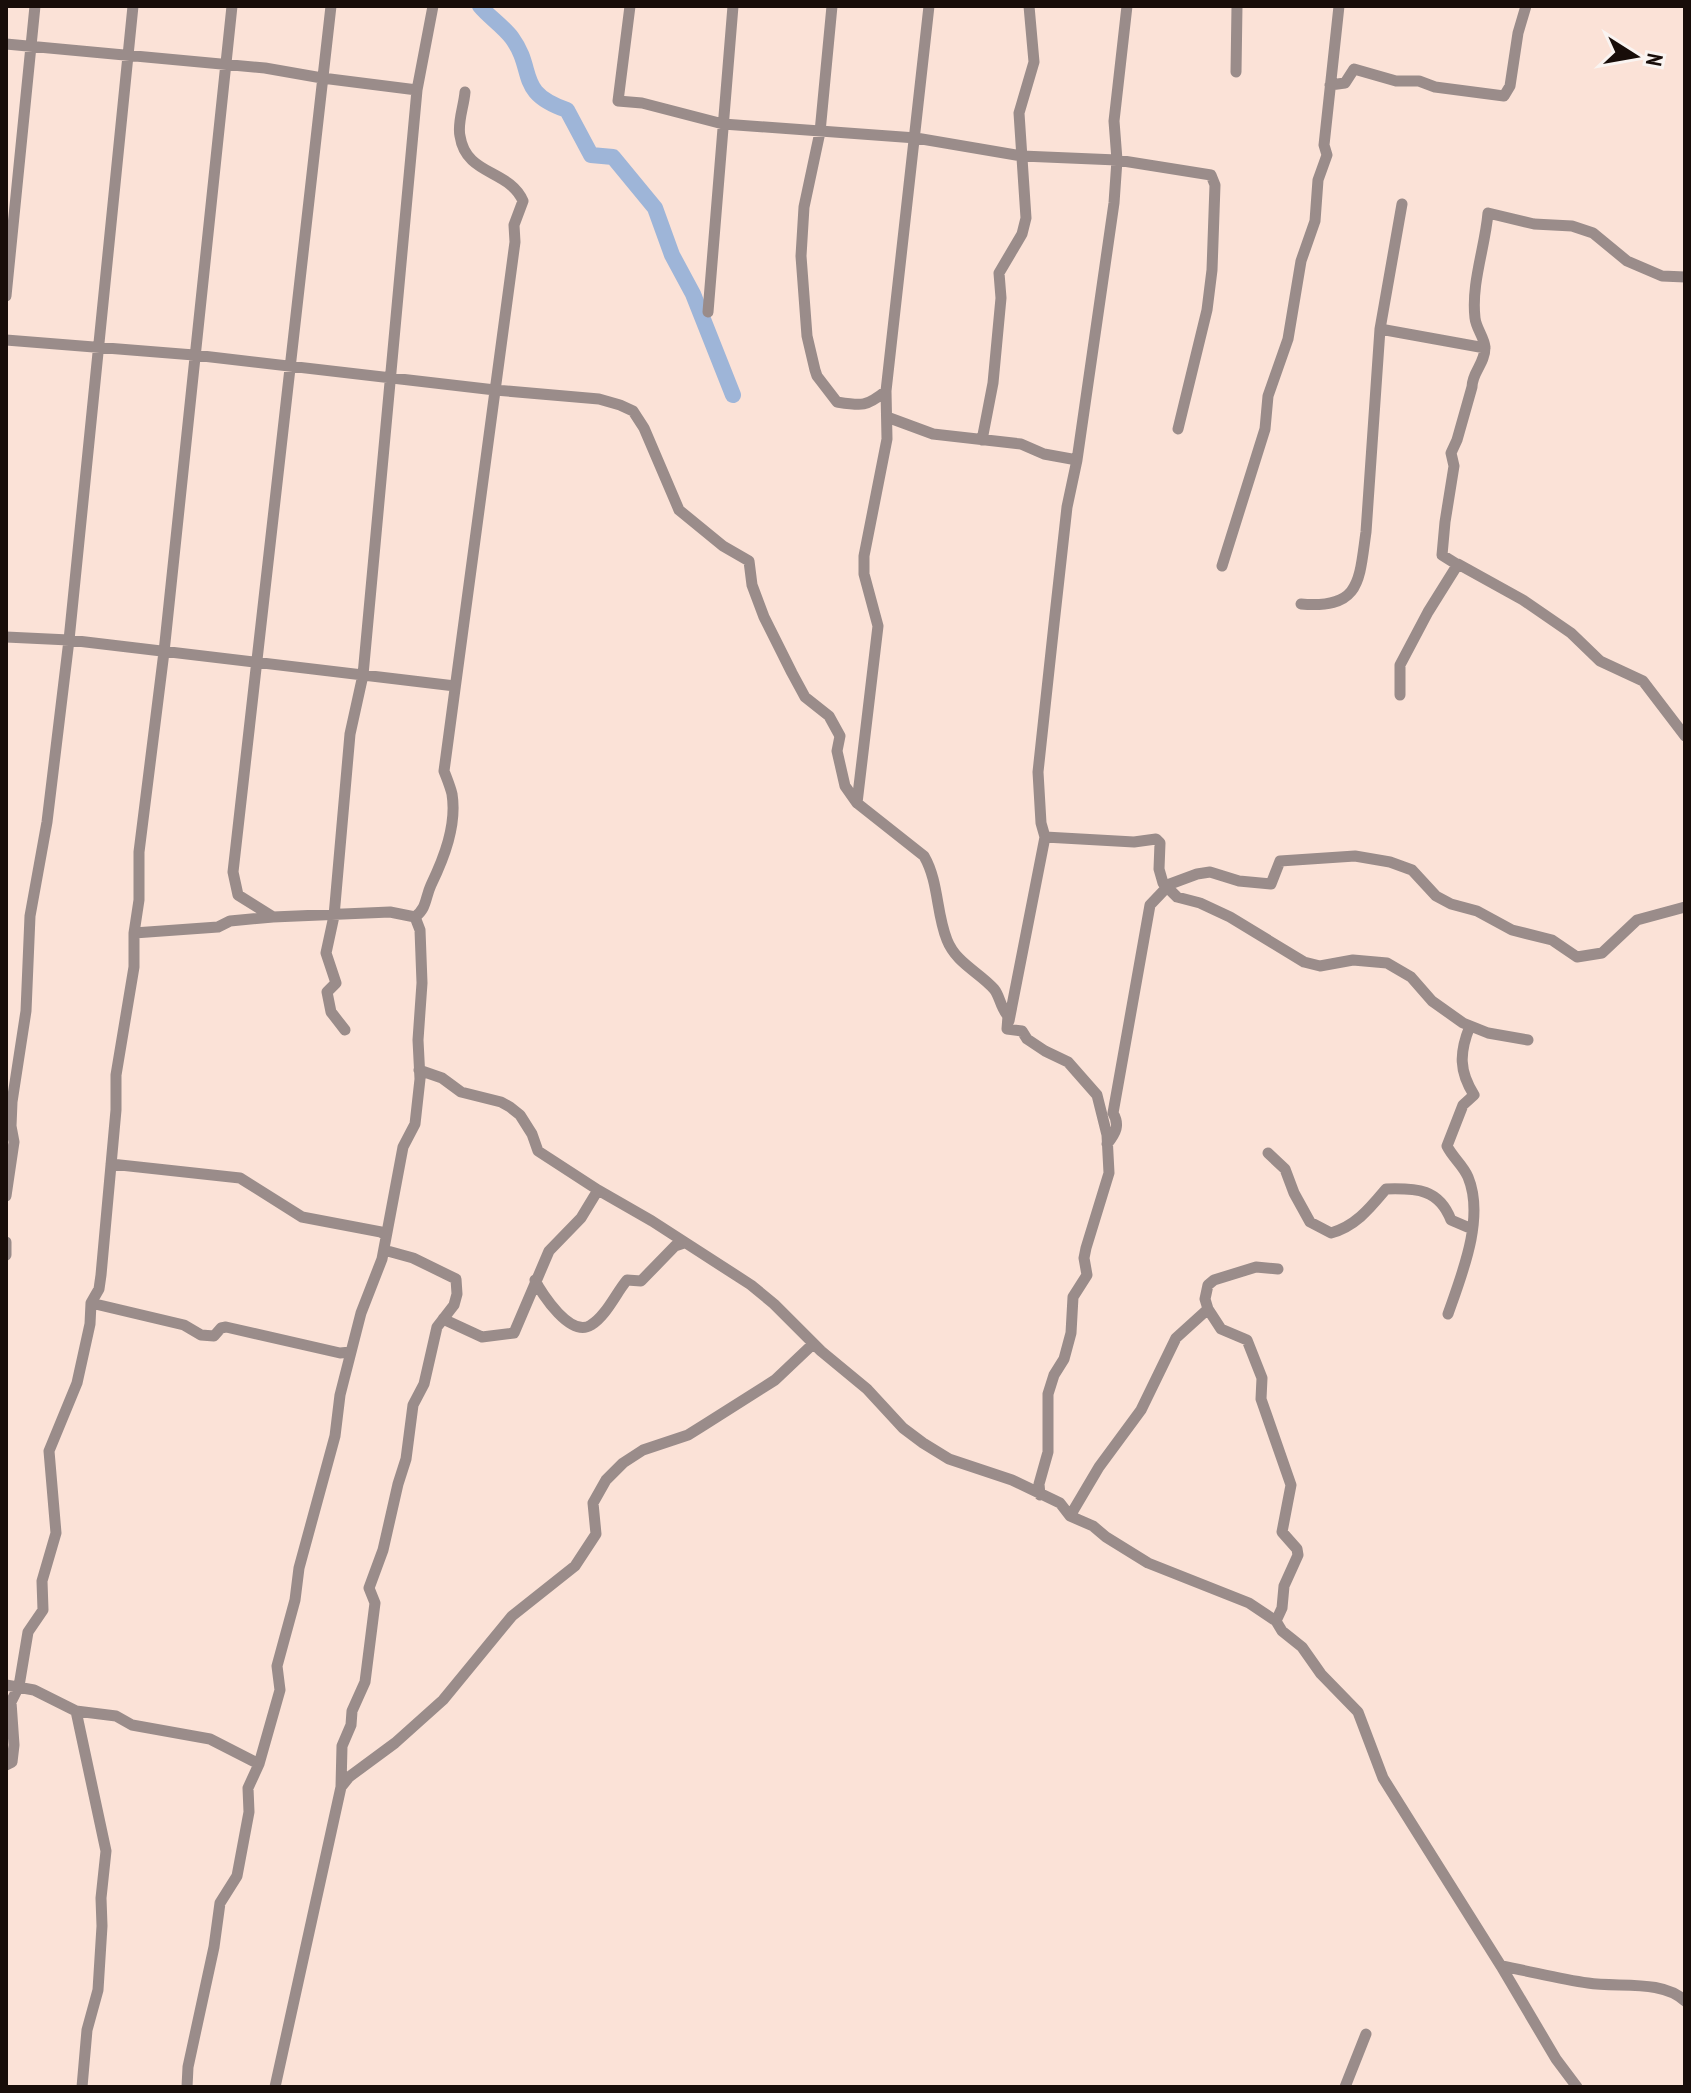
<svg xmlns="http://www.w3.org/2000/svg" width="1691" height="2093" viewBox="0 0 1691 2093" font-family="'PT Sans Narrow',sans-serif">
	<rect width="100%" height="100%" fill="#fbe2d7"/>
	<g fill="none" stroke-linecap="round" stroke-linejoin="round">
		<!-- river -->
		<path stroke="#9eb5d8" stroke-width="16" d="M480,6C489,17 503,26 512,38C536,71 515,92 567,110L591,155L613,157L655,208L672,255L693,294L733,395"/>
		<!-- minor -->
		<path stroke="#9a8c8a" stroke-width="11" d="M630,6L618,101L642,103L723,124L916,138L1022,156L1117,160L1211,175L1215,185L1212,270L1207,310L1178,429
			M832,6L820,132L804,207L801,256L807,336L815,370L817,376L837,402C862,406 866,407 886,391
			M6,44L265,68L322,78L417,90
			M1236,72L1237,6
			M1330,85L1345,83L1354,69L1396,81H1419L1435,87L1504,96L1510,86L1518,33L1526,6
			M6,296L35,6
			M708,312L733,6
			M1380,329L1485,348
			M6,340L194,355L495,390L599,399L620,405L633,411L644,428L679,510L723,546L749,561L752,585L764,617L792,673L805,697L829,716L840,736L837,751L845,786L857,803L924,856C939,882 936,913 947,940C956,963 979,972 994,989C1000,996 1000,1007 1008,1016L1007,1029
			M887,417L933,434L1021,444L1044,454L1077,460
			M982,440L993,383L1001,298L999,273L1022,234L1026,218L1019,113L1034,62L1029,6
			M1458,565L1442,555L1445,522L1454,466L1451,453L1457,440L1472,387C1472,372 1485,364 1485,347C1484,337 1476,328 1475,318C1471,283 1485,248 1488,213L1534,224L1572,226L1593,233L1627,261L1662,276L1685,277
			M1222,566L1265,429L1268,396L1288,339L1301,261L1315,221L1318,180L1327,155L1324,145L1339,6
			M1301,604C1361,609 1359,581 1366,532L1380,329L1402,204
			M6,637L69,640L455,686
			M1400,695V665L1428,612L1458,564L1523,600L1571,633L1600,661L1643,681L1685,736
			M857,803L878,626L864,574V556L887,439L886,391L929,6
			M1045,837L1134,842L1156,839L1160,843L1159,869L1163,883L1177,897L1200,903L1230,917L1304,962L1320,966L1353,960L1387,963L1411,977L1432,1001L1463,1023L1488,1033L1528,1040
			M273,917L238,895L233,872L331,6
			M415,917C427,908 425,898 431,885C444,858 457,825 452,794C450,786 447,779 444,771L515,242L514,225L523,201C509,169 466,176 460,136C457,123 464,106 465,92
			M134,933L218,927L230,921L273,917L390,912L415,917
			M1009,1021L1045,837L1041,823L1038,772L1054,624L1067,507L1077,460L1114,203L1117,160L1114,121L1127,6
			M1007,1029L1022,1031L1027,1039L1045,1051L1068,1062L1097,1095L1107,1135L1109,1173L1086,1248L1084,1258L1087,1275L1073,1297L1071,1333L1064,1359L1054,1375L1048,1394V1452L1039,1484L1040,1495
			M345,1030L331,1012L327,992L336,983L326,953L334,916L350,734L363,675L417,90L433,6
			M419,1070L442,1078L461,1092L501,1102L510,1107L520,1115L532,1134L538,1151L598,1190L652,1221L751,1285L774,1304L821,1351L867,1389L903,1428L923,1443L949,1459L1012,1480L1060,1503L1070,1516L1093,1526L1106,1537L1148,1563L1249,1603L1276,1621L1282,1631L1302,1647L1321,1674L1358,1712L1383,1778L1501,1966L1556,2059L1577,2087
			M1107,1144C1116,1133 1120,1125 1113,1113L1150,905L1170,884L1197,874L1210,872L1239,881L1271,884L1280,861L1355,856L1390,862L1412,870L1436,896L1451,904L1477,911L1512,930L1552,940L1577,957L1602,953L1637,920L1685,907
			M1268,1153L1285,1169L1294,1193L1310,1222L1331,1233C1356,1226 1370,1208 1386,1189C1417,1188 1439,1189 1451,1220L1472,1229
			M111,1164L240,1178L302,1217L381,1232L386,1236
			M6,1196L14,1142L11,1126L12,1102L26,1011L30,916L47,822L69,640L133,6
			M6,1242V1255
			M535,1280C542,1295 571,1338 591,1325C606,1316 616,1293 627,1280L641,1281L675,1246L684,1243
			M91,1303L184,1325L201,1335L214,1336L221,1328L226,1327L340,1353L351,1352
			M1448,1314C1462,1274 1485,1218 1468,1177C1463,1165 1453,1158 1447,1146L1463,1105L1474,1095C1459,1071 1459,1053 1470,1026
			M443,1319L482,1337L514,1333L549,1251L581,1218L598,1190
			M1070,1516L1099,1467L1141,1410L1176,1338L1208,1309
			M1276,1621L1282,1608L1284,1586L1298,1555L1297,1549L1282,1532L1291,1485L1261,1399L1262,1378L1247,1340L1221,1329L1208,1309L1205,1299L1208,1285L1214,1280L1256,1267L1278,1269
			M6,1685L34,1690L76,1711L116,1716L132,1725L210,1739L259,1764
			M76,1711L106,1851L101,1898L102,1926L98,1990L87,2030L82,2087
			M6,1765L12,1762L14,1745L11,1702L19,1686L28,1632L43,1610L42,1581L56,1533L49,1451L77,1383L90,1324L91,1303L99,1289L101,1275L116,1110V1075L134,967V933L139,900V852L164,652L232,6
			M341,1787L342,1746L351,1725L352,1711L365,1682L375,1603L369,1588L383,1550L398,1484L406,1459L413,1405L424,1384L437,1327L454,1305L457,1294L456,1279L413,1258L384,1250
			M1501,1966C1530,1971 1558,1979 1588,1983C1618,1988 1662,1979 1685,2001
			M187,2087L188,2067L214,1947L220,1903L237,1876L249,1812L248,1788L259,1764L280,1690L277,1666L295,1600L299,1568L335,1436L340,1395L361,1313L382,1259L403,1147L415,1124L420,1079L418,1040L422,983L420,930L415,917
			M275,2087L341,1787L349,1777L395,1743L443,1700L512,1616L575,1566L596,1534L593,1503L606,1480L623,1463L643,1450L688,1435L704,1425L775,1380L813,1344
			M1345,2087L1366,2034"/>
	</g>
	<!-- border -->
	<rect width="1691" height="2093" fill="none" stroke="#180d09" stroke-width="16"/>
	<!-- north arrow -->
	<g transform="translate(1635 56) rotate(101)" stroke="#faf4f1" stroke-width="6" paint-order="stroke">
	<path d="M0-6L14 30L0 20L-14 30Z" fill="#180d09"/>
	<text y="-12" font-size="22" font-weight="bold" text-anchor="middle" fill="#180d09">N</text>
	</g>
</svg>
